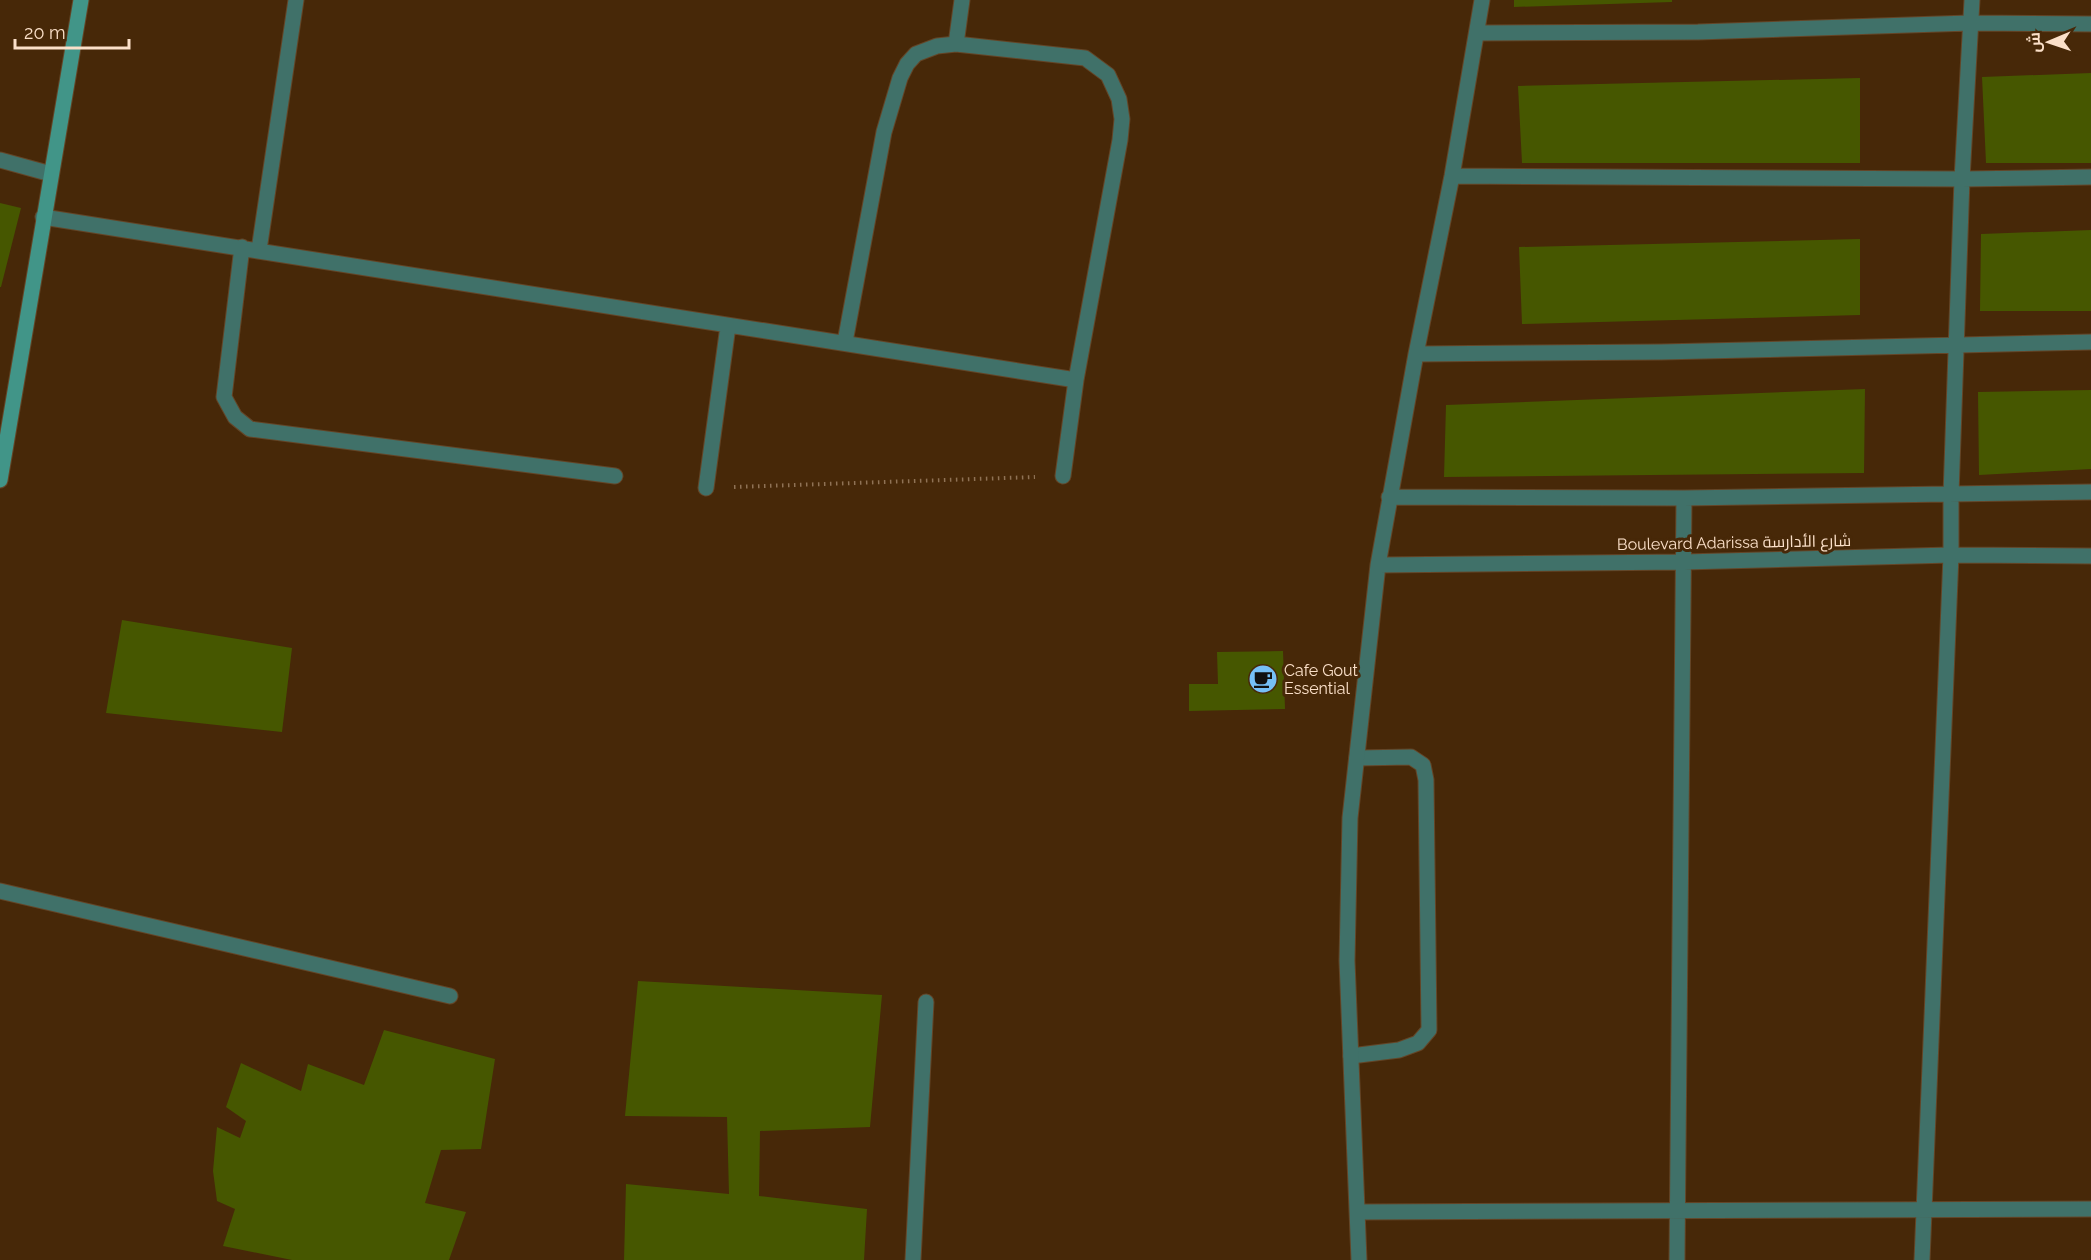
<svg xmlns="http://www.w3.org/2000/svg" width="2091" height="1260" viewBox="0 0 2091 1260" font-family="Raleway,Cairo,sans-serif">
	<rect width="100%" height="100%" fill="#472808"/>
	<!-- building -->
	<path fill="#465700" d="M1514,0H1672V2L1514,7Z
		M2091,73V163H1986L1982,77Z
		M1860,78V163H1522L1518,86Z
		M0,203L21,208L1,287H0Z
		M2091,230V311H1980L1981,234Z
		M1860,239V315L1522,324L1519,247Z
		M1865,389L1864,473L1444,477L1446,405Z
		M2091,390V469L1979,475L1978,392Z
		M122,620L292,648L282,732L106,713Z
		M1283,651L1285,709L1189,711V684H1218L1217,652Z
		M638,981L882,995L870,1127L760,1131L759,1196L867,1209L864,1260H624L626,1184L729,1194L727,1117L625,1116Z
		M384,1030L495,1059L481,1149L441,1150L425,1203L466,1212L449,1260H292L223,1246L235,1209L217,1201L213,1171L217,1127L240,1138L246,1121L226,1107L241,1063L301,1091L308,1064L364,1085Z"/>
	<g fill="none" stroke-linecap="round" stroke-linejoin="round">
		<!-- lane casing -->
		<g stroke="#644527" stroke-width="17">
			<path id="lane" d="M0,891L450,996
				M1351,1056L1399,1050L1418,1043L1429,1030L1426,780L1423,765L1411,757L1357,758
				M913,1260L926,1002"/>
		</g>
		<!-- street casing -->
		<g stroke="#644527" stroke-width="17">
			<path id="street" d="M1477,33L1698,32L1970,23L2091,24
				M956,44L962,0
				M0,160L51,174
				M1452,176L1962,179L2091,177
				M43,217C387,273 732,323 1076,380
				M242,247L224,397L235,417L250,429L615,476
				M259,250L296,0
				M845,342L884,132L900,78L907,64L916,54L937,46L956,44L1085,58L1108,75L1119,99L1122,119L1120,140L1076,380L1063,476
				M1416,354L1661,352L2091,342
				M706,488L728,326
				M1389,497L1684,498L2091,492
				M1378,565L1684,562L1951,555L2091,556
				M1357,1212L2091,1209
				M1359,1260L1347,961L1350,818L1378,565L1416,354L1452,176L1482,0
				M1677,1260L1684,498
				M1922,1260L1951,555V495L1962,179L1972,0"/>
		</g>
		<!-- secondary casing -->
		<g stroke="#644527" stroke-width="17">
			<path id="secondary" d="M0,480L81,0"/>
		</g>
		<!-- path -->
		<path stroke="#8f7255" stroke-width="4" stroke-dasharray="1.5 4.5" stroke-linecap="butt" d="M734,487L1035,477"/>
		<!-- lane -->
		<use href="#lane" stroke="#407169" stroke-width="15"/>
		<!-- street -->
		<use href="#street" stroke="#407169" stroke-width="15"/>
		<!-- secondary -->
		<use href="#secondary" stroke="#419588" stroke-width="15"/>
	</g>
	<!-- icons -->
	<defs>
		<g id="cafe-disc" transform="scale(1.5)"><circle r="9.5" fill="#76c0f7" stroke="#472808"/><path d="M-5.5-4.5H6V0H3Q3 3.5 0 3.5H-2.5Q-5.5 3.5-5.5 0ZM3-3.2v2h1.7v-2ZM-6 4.5H4V6H-6Z" fill="#111"/></g>
	</defs>
	<g fill-rule="evenodd">
		<use href="#cafe-disc" x="1263" y="679"/>
	</g>
	<g text-anchor="middle" stroke-width="6" stroke-linejoin="round" paint-order="stroke">
		<!-- street labels -->
		<g font-size="16" fill="#fbe0c9" stroke="#472808">
			<text transform="translate(1734 542) rotate(-1)" y="6">Boulevard Adarissa شارع الأدارسة</text>
		</g>
		<!-- poi labels -->
		<g font-size="16" fill="#fbe0c9" stroke="#472808" text-anchor="start">
			<text x="1284" y="676">Cafe Gout<tspan x="1284" dy="18">Essential</tspan></text>
		</g>
	</g>
	<!-- north arrow -->
	<g transform="translate(2049 42) rotate(268)" stroke="#472808" stroke-width="4.5" paint-order="stroke">
	<path d="M0-4.5L10 22L0 15L-10 22Z" fill="#fbe0c9"/>
	<text y="-9" font-size="16" font-weight="bold" text-anchor="middle" fill="#fbe0c9">ش</text>
	</g>
	<!-- scale -->
	<path d="M15 39v9h114v-9" fill="none" stroke="#fbe0c9" stroke-width="3"/>
	<text x="24" y="39" font-size="18" fill="#fbe0c9" stroke="#472808" stroke-width="4.5" paint-order="stroke">20 m</text>
</svg>
